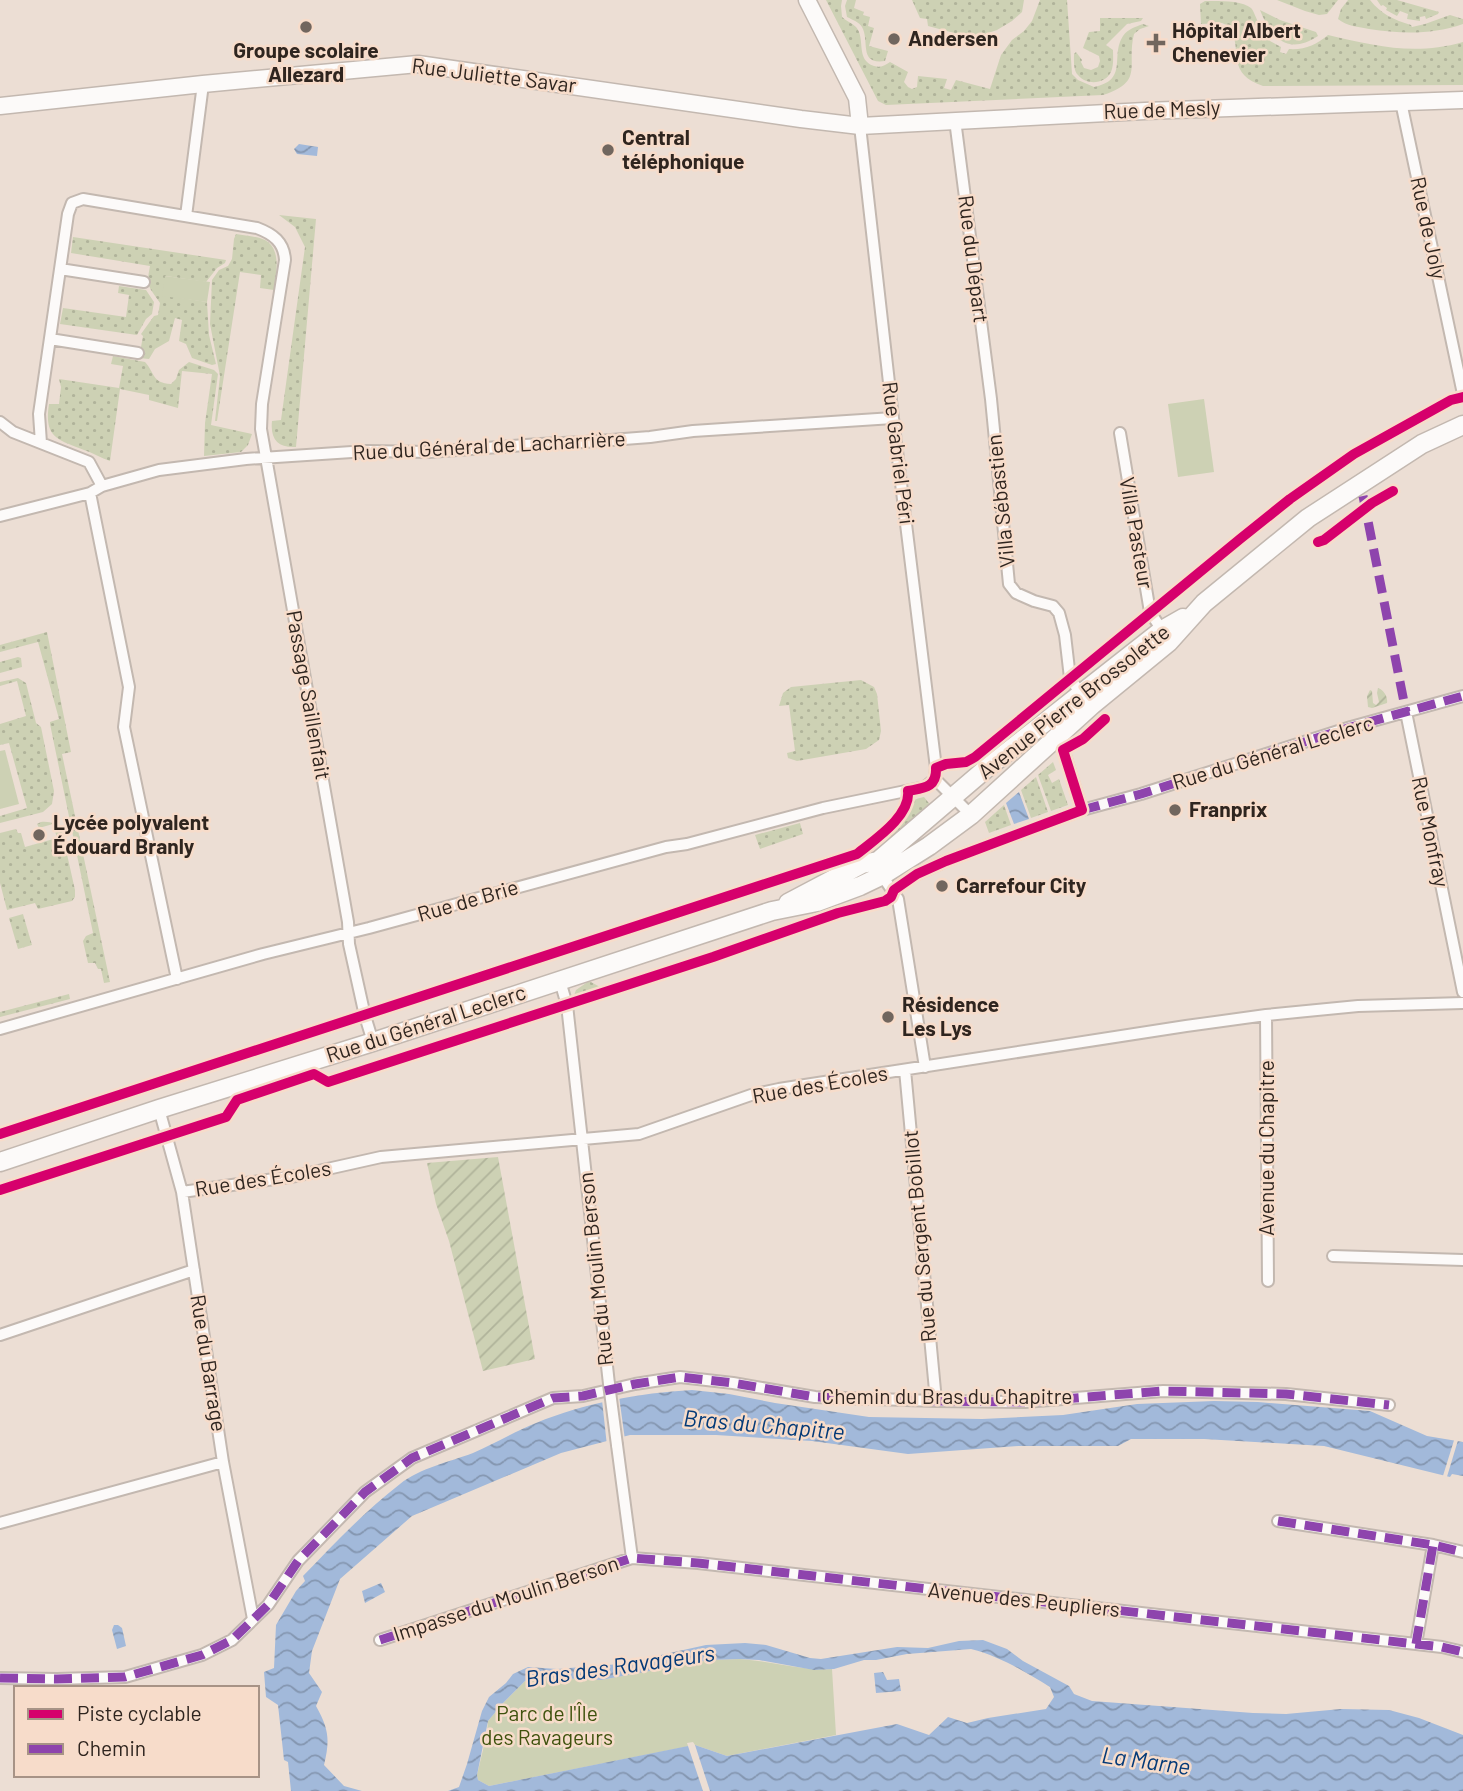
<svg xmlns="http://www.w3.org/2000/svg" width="1463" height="1791" viewBox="0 0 1463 1791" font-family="Barlow,sans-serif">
	<defs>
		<pattern id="grass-dots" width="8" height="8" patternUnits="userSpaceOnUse" patternTransform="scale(1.75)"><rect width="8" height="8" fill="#cdd1b4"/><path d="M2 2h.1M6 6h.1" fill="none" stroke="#b0b39a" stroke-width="1.8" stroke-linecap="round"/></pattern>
		<pattern id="garden-furrows" width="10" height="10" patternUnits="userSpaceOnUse" patternTransform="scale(1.75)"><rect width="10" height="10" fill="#cdd1b4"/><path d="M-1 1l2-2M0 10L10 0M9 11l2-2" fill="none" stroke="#b0b39a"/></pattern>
		<pattern id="water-waves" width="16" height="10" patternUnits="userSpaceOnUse" patternTransform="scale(1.75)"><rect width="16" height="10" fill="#a2b9da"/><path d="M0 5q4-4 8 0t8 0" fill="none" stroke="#8496b0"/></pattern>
	</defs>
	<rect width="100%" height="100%" fill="#ecded4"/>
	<!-- grass -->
	<path fill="url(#grass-dots)" d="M826,0H842L841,6L842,17C846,21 852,23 856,27C866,38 855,60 874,66C880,68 884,66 890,62L908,72L904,82L908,87L912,89L917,87L918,76L947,79L944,88L951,90L956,80L990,89L1001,55L1012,40L1024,31L1032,21L1040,0H1067L1072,74L1078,80L1094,87C1129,80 1110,56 1123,36C1128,29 1135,27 1143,24L1149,26L1140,29L1134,34C1126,66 1145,81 1103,95L886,105L878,101Z
		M847,0H856L854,8L864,12L863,15L870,17L868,26L874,28L869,46L888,51L885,61C858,65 870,41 862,27C859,22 853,20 847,17L845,6Z
		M912,0H1024L1022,12L1012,21L997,30L973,38L928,26L927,19L920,18Z
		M1277,0H1338L1327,14L1319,15L1305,11Z
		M1348,0H1370C1381,14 1394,20 1411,25L1412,27L1425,24L1450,15L1463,19V24C1431,35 1402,34 1369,29C1359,27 1346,26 1338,19L1341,9Z
		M1377,0H1397L1439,12L1438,14L1426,19L1425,16L1420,17V21L1407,19L1408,14L1400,11L1397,16L1386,10L1387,8L1383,5L1381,6Z
		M1205,1C1216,1 1242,0 1251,8C1254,11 1256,19 1259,23L1255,26L1259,34L1263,31L1270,41L1281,47L1280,52L1286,54L1289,49C1305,50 1316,45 1328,35C1376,46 1414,56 1463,42V85L1263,86C1227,73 1242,55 1231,27L1222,23L1201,24L1200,4Z
		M1260,10L1280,20L1316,32L1318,36C1288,56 1271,38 1260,10Z
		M1100,18H1143L1141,21L1127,24L1106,45L1113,50C1113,56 1114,65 1111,72C1105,84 1087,86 1078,75C1073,70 1074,60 1074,54L1076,52L1082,60L1081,62L1084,68L1091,70L1098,67L1100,61L1099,56L1083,48L1089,32L1100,31Z
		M279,215L316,219L296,447C278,448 270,439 272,421L281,420L305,247L295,227Z
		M236,234C245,236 257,236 265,240C282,249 276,275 274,290L260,288L261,275L240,272L217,421H215L220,376L210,324L212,280L219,270L228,266L232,259L234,239Z
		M73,237L226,260L225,263L217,268L206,282L166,276L163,295L207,302L209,335L216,364L212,365L192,358L186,344L179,341L182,320L175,318L169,341L155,349L149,359L139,358L143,336L141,334L154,316L158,315L160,303C148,285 146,287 150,266L71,253Z
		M119,286L146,290L154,302L152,314L146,319L137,335L60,324L63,308L126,317L129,295L118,293Z
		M113,356L145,362C155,373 152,383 171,384L176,379L179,370L189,362L214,370L218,374L211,425L252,434L248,445L241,452L204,456L205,423L212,374L182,371L178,408L149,400V395L120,389L110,461C101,458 93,453 84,450C56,439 44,437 49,404H59L61,387L59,379L119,388L123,366L111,364Z
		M47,632L71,752L62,754L110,982L104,983L101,969H98L95,963H88L83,941L86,936L93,933L50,724V722L59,719L38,642L0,652V645Z
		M18,657L21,658L22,667L0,673V662Z
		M18,678L26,683L36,723L41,727L54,791L52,804L43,812L0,823V816L27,808L9,743L0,745V724L26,716L17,681L0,686V682Z
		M861,680L874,687L877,694L881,731L879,740L866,749L797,761L788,758L787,753L795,751L789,705L779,706L783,693L791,687Z
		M1053,762L1056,770L1048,775L1052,783L1059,779L1068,805L1051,811L1038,775Z
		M1036,777L1048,812L1031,818L1021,790Z
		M924,797L932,807L908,827L888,839L885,834C890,830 896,826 900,822C910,810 905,800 924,797Z
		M1004,805L1011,825L989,833L985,822Z
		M41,822C50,821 58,824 62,832L75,890V897L72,901L38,909L35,903L7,910L0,883V833L16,829L18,833H21L25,847L57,838L53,824L39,828L37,824Z
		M800,823L803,834L760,849L755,835Z
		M23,914L32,945L18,949L9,918Z
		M589,981L600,987L597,993L572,1001L576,990Z
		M69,994L70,999L0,1017V1012Z"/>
	<!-- park -->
	<path fill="#cdd1b4" d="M165,276L210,282L207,302L162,296Z
		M1204,399L1214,472L1178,477L1168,404Z
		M5,750L19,804L0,809V751Z
		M740,1659C771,1661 801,1671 832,1669L836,1735L727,1756L695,1745L489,1786L478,1780L477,1775L487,1733L488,1721L504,1702L525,1681L537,1677L601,1680L709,1660Z"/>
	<!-- garden -->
	<path fill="url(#garden-furrows)" d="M1378,688C1384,690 1388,697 1387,703L1372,708L1368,707L1367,696L1370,690L1372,691L1373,703L1376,705L1379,702L1377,693Z
		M498,1157L535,1359L483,1371L449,1241L436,1204L427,1163Z"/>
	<!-- water -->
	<path fill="url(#water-waves)" fill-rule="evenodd" d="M299,144L318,147L317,156L297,154L294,149Z
		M1019,792L1029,819L1014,824L1006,803Z
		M692,1390L729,1394L775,1403L869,1417L982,1419L1063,1415L1137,1404L1214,1401L1258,1402L1370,1411L1427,1436L1463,1442V1476L1452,1474L1450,1477L1324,1446L1204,1439H1131L1118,1446H1018L908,1454L812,1441L716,1435H630L561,1453L412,1516L340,1579L312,1651L309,1673L322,1692L316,1706C329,1729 330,1740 324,1765L344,1786L362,1791H291L288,1762L284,1760L278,1705L266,1697L264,1672L274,1668L276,1625L296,1591L305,1581L303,1576C334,1544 365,1511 400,1484C420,1468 449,1462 473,1453C494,1444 514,1432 536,1423C585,1403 639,1393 692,1390Z
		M381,1583L385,1592L365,1603L362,1591Z
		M114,1625H118L122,1628L126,1646L117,1649L112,1630Z
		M983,1640L1007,1649L1023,1661L1069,1686L1074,1694L1092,1701L1253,1713L1286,1714L1341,1709L1389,1710L1419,1718L1463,1735V1791H448L459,1787L467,1764L482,1711L489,1697L506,1683L513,1674L528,1667L557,1669L620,1664L706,1645L745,1643L766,1645L810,1658L821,1659L897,1647L928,1648L959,1641ZM971,1649C1002,1657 1023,1671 1050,1687L1054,1697L1046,1709L988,1718L967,1723L948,1717L929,1735L897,1724L727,1756L695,1745L688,1746L489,1786L478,1780L477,1775L488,1721L504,1702L525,1681L537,1677L601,1680L709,1660L740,1659L759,1660L814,1670L834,1669L864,1660H876L907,1654Z
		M883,1672L887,1680L899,1679L901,1691L876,1693L874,1673Z"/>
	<!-- pier -->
	<path fill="#ecded4" d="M619,1396L625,1440L607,1446L602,1400Z
		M1455,1437H1459L1446,1480L1442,1479Z
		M693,1742L695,1745L710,1791H703L687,1743Z"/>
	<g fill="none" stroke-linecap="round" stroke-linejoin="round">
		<!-- street casing -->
		<g stroke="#c3b8b0" stroke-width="14">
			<path id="street" d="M1401,102L1463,394
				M955,120L991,399L1009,584L1016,593L1034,601L1053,606L1059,613L1065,635L1070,678L1081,694
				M860,126L893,418L936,768L935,779
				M186,216L203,84
				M60,269L144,282
				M50,339L138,353
				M0,422L13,432L89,462L102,486
				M1120,433L1150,612L1162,630
				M41,443L39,414L68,214L72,203L83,199L257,228C273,234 284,242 285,260L262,404L261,429L348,922L349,944L365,1016L373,1042
				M90,493L129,687L124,727L177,979
				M0,516L90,493L102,486L159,470L246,459L367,451L429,452L540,444L585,442L650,437L693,431L893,418
				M1406,712L1463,992
				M935,779L971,815
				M1082,810L1141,794L1351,727L1463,696
				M879,871L898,899L925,1067
				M894,890L917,874L946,861L1082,810L1059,736
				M560,981L567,1005L609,1384
				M1266,1015L1268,1281
				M0,1029L263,954L369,928L666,847L687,844L823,808L925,787L935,779
				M905,1070L936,1401
				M159,1109L182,1192L223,1462L253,1619
				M182,1192L296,1176L381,1157L639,1134L751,1095L779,1089L1186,1026L1266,1015L1358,1006L1463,1003
				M1333,1256L1463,1260
				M0,1335L194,1270
				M617,1445L632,1558
				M1278,1521L1433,1545L1463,1552
				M0,1523L223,1462
				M380,1640L632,1558L698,1563L1416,1644L1442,1647L1463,1652
				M1416,1644L1433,1545
				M0,1678L57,1679L125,1677L202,1655L232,1640L268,1605L298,1561L365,1492L412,1458L553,1398L583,1396L635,1384L680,1377L733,1383L815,1397L936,1401L1025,1402L1163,1391L1286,1394L1389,1405"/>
		</g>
		<!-- secondary casing -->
		<g stroke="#c3b8b0" stroke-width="19">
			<path id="secondary" d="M807,0L857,98L860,126
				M0,106L203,84L418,64L801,119L860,126L1145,111L1463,100"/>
		</g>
		<!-- primary casing -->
		<g stroke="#c3b8b0" stroke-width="21">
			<path id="primary" d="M788,903L862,864L878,861L988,767L1162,630L1183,618
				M0,1162L159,1109L373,1042L772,911L817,902L860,886L883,875L929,846L971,815L1092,705L1169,642L1204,603L1308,518L1422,444L1463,425"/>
		</g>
		<!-- street -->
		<use href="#street" stroke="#fcfaf9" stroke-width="10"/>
		<!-- secondary -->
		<use href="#secondary" stroke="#fcfaf9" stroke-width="16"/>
		<!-- primary -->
		<use href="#primary" stroke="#fcfaf9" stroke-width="18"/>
		<!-- street-bridge casing -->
		<g stroke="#c3b8b0" stroke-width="14" stroke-linecap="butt">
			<path id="street-bridge" d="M609,1384L617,1445"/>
		</g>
		<!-- street-bridge -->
		<use href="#street-bridge" stroke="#fcfaf9" stroke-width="10"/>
		<!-- quiet -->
		<path stroke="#8e44ad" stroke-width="9" stroke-dasharray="18 9" stroke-linecap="butt" d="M1363,496L1406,712
			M1082,810L1141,794L1351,727L1463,696
			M1278,1521L1433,1545L1463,1552
			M380,1640L632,1558L698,1563L1416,1644L1442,1647L1463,1652
			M1416,1644L1433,1545
			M0,1678L57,1679L125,1677L202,1655L232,1640L268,1605L298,1561L365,1492L412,1458L553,1398L583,1396L635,1384L680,1377L733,1383L815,1397L936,1401L1025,1402L1163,1391L1286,1394L1389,1405"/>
		<!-- cycleway casing -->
		<g stroke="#f7dcca" stroke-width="15">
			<path id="cycleway" d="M1318,542L1324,540L1372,503L1393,491
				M0,1134L857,854C874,840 911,816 908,791C923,788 937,788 936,768L946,764L966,762L975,757L1240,539L1290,499L1354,454L1451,400L1463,397
				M0,1190L226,1117L237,1100L314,1074L328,1082L713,957L838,913L885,901L891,897L894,890L917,874L946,861L1082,810L1063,750L1083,739L1105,719"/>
		</g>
		<!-- cycleway -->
		<use href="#cycleway" stroke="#d6006c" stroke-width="10"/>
	</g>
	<!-- markers -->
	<g fill="#71665e" stroke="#f7dcca" stroke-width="2.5">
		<circle cx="306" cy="27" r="7"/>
		<circle cx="894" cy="39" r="7"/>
		<path d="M1152.5 32.5h7v7h7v7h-7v7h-7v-7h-7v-7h7z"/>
		<circle cx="608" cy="150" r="7"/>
		<circle cx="1175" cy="810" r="7"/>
		<circle cx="39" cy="835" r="7"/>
		<circle cx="942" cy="886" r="7"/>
		<circle cx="888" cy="1017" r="7"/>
	</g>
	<g text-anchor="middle" stroke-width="5" stroke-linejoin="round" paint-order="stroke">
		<!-- poi labels -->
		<g font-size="21" font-weight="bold" fill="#2f251f" stroke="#f7dcca" text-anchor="start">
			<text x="1172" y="38">Hôpital Albert<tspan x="1172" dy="24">Chenevier</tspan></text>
			<text x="908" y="46">Andersen</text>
			<text x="306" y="58" text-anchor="middle">Groupe scolaire<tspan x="306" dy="24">Allezard</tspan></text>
			<text x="622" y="145">Central<tspan x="622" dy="24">téléphonique</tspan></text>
			<text x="1189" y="817">Franprix</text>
			<text x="53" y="830">Lycée polyvalent<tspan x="53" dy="24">Édouard Branly</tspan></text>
			<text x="956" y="893">Carrefour City</text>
			<text x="902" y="1012">Résidence<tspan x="902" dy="24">Les Lys</tspan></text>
		</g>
		<!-- street labels -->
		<g font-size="21" fill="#2f251f" stroke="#f7dcca">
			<text transform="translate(494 76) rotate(7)" y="7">Rue Juliette Savar</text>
			<text transform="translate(1162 110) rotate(-2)" y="7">Rue de Mesly</text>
			<text transform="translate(1428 228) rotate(78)" y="7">Rue de Joly</text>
			<text transform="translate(973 259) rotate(83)" y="7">Rue du Départ</text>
			<text transform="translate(489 446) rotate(-3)" y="7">Rue du Général de Lacharrière</text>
			<text transform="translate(898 453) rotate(83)" y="7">Rue Gabriel Péri</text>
			<text transform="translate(1001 501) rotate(-96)" y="7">Villa Sébastien</text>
			<text transform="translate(1136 533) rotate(80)" y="7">Villa Pasteur</text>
			<text transform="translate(308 695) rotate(80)" y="7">Passage Saillenfait</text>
			<text transform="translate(1074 702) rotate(-38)" y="7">Avenue Pierre Brossolette</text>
			<text transform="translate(1273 753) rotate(-17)" y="7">Rue du Général Leclerc</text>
			<text transform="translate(1430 832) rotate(78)" y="7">Rue Monfray</text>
			<text transform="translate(468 901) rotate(-16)" y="7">Rue de Brie</text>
			<text transform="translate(426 1024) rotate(-18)" y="7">Rue du Général Leclerc</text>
			<text transform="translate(820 1085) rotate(-10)" y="7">Rue des Écoles</text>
			<text transform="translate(1267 1148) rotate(-90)" y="7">Avenue du Chapitre</text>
			<text transform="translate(263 1179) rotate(-9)" y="7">Rue des Écoles</text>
			<text transform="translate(920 1236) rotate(-95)" y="7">Rue du Sergent Bobillot</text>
			<text transform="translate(596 1269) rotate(-96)" y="7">Rue du Moulin Berson</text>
			<text transform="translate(208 1363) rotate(81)" y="7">Rue du Barrage</text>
			<text x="947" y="1404">Chemin du Bras du Chapitre</text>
			<text transform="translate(506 1599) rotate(-18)" y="7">Impasse du Moulin Berson</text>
			<text transform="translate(1024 1600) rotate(6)" y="7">Avenue des Peupliers</text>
		</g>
		<!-- park labels -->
		<g font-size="21" fill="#3e520d" stroke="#f7dcca">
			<text x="547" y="1721">Parc de l'Île<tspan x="547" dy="24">des Ravageurs</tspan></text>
		</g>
		<!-- water labels -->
		<g font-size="23" font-style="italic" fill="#043a78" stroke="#f7dcca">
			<text transform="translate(764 1425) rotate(5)" y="8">Bras du Chapitre</text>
			<text transform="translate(620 1666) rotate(-8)" y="8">Bras des Ravageurs</text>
			<text transform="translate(1146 1761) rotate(8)" y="8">La Marne</text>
		</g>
	</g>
	<!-- legend -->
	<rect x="14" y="1686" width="245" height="91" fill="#f7dcca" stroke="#a79386" stroke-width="2"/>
	<rect x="28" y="1709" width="35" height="10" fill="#d6006c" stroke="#a79386" stroke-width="2"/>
	<text x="77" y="1721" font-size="21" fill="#2f251f">Piste cyclable</text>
	<rect x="28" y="1744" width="35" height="10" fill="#8e44ad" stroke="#a79386" stroke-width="2"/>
	<text x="77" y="1756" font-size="21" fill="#2f251f">Chemin</text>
</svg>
